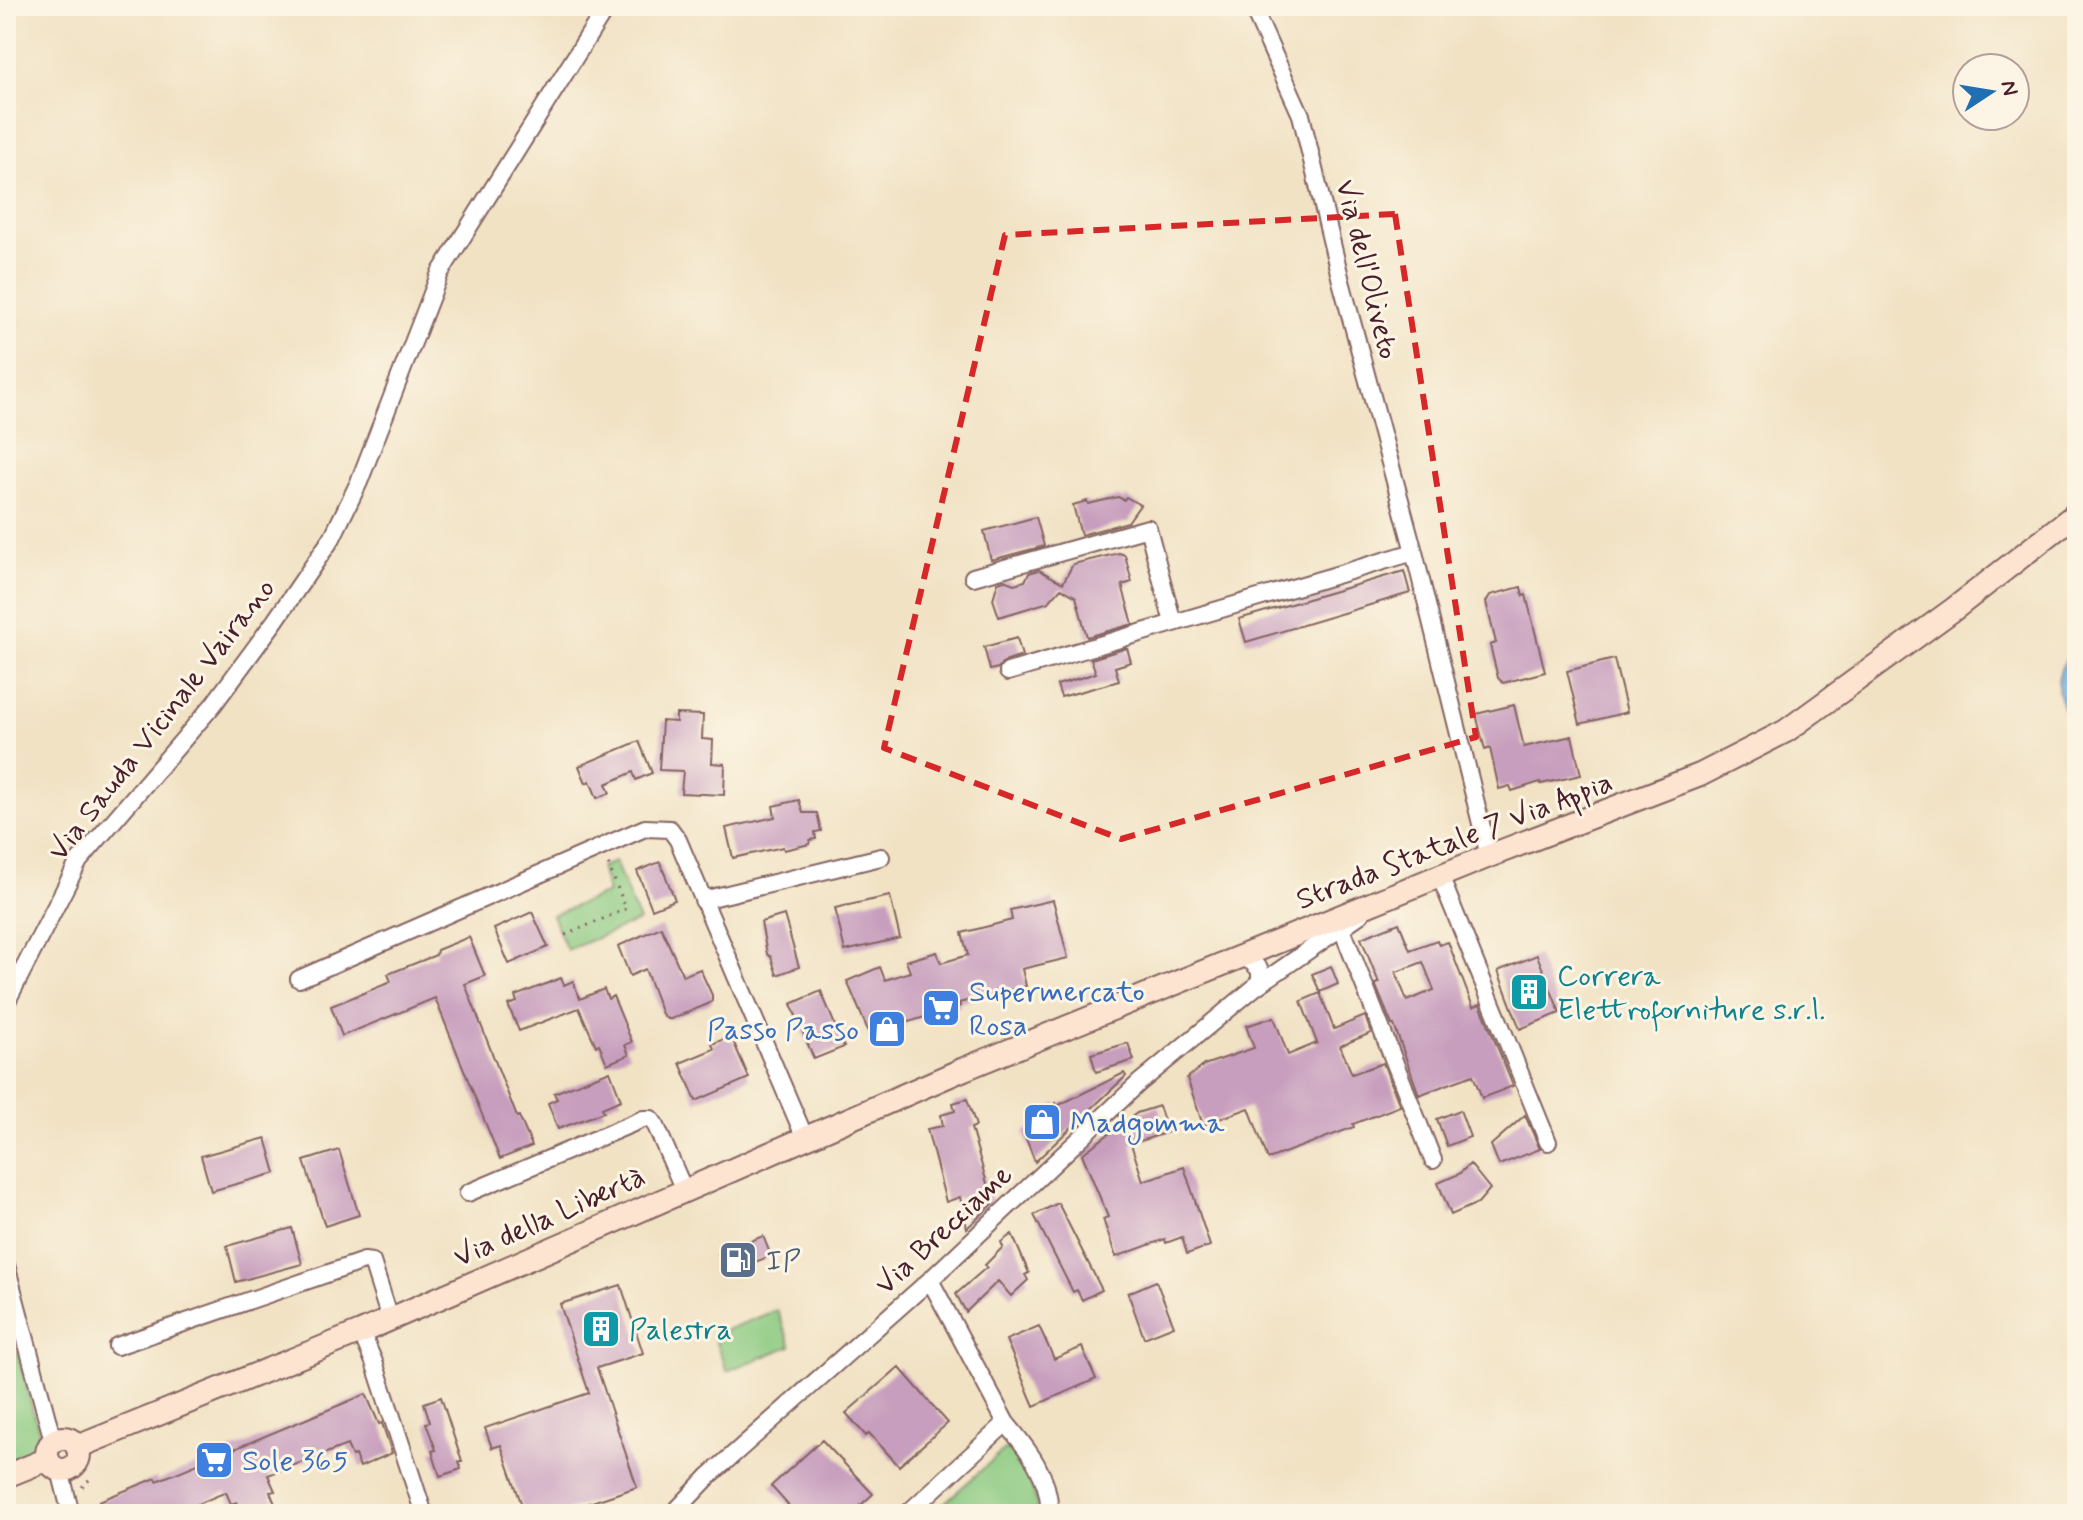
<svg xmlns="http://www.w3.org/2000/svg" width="2083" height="1520" viewBox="0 0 2083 1520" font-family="Mynerve,sans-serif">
	<rect width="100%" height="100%" fill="#fcf5e5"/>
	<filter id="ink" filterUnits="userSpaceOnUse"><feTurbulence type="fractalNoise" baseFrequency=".0125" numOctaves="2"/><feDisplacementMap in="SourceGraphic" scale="16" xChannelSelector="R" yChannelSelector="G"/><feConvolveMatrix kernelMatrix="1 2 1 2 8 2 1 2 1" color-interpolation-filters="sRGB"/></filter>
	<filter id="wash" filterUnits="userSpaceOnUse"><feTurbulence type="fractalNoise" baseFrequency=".006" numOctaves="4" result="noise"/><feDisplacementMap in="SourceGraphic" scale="32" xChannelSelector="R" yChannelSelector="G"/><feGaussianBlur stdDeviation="1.8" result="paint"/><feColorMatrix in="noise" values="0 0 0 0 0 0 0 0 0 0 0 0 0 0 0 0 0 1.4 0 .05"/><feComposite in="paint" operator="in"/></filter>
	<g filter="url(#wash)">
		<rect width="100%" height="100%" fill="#f1e2c4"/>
		<!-- green -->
		<path fill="#8ac980" stroke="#6a7456" stroke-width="2" d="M615,862L639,921L567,950L552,915L608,893L601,867Z
			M777,1310L791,1346L727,1371L713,1335Z
			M6,1312L43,1447L6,1462Z
			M1016,1444L1036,1499L1038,1514H932L1004,1450Z"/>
		<!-- water -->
		<path fill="#6aaddf" stroke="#5a6685" stroke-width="2" d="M2077,646V733C2057,701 2047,676 2077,646Z"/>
		<g id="blocks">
			<!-- building -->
			<path fill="#c79ebe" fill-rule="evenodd" d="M1118,497L1124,500L1126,497L1140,505L1128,522L1081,535L1073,505L1087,501L1088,504Z
				M1036,517L1044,546L991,560L984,531Z
				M1119,553L1125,555L1132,582L1122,585L1133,624L1087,637L1076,597L1061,588L1049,602L999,617L993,599L998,582L1004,580L1014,584L1025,581L1029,573L1039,570L1063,583L1073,564Z
				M1404,571L1410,593L1246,642L1239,619Z
				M1521,587L1523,596L1526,595L1545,672L1503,683L1498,678L1490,645L1496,643L1486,602L1490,595Z
				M1017,638L1022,656L1004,662L998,668L990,670L984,647Z
				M1127,648L1131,662L1115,667L1119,681L1061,697L1057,685L1096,673L1091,659Z
				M1614,659L1627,712L1580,724L1567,671Z
				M1514,705L1524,747L1572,736L1581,775L1541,784L1540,782L1512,791L1510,786L1499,789L1490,748L1485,750L1476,714Z
				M676,714L703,715L702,739L713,740L712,763L725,764L724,795L681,793L683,771L659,770L662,721L676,722Z
				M639,741L652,773L636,780L633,772L606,784L610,793L597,798L590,781L586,783L579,766Z
				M799,800L803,813H817L821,831L815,832L816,839L810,840V844L784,850L783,847L733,858L726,828L775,817L773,806Z
				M660,862L675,900L652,909L637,871Z
				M890,896L900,938L845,951L835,908Z
				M1053,900L1068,958L1022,969L1026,986L959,1003L960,1006L905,1023L906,1025L872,1040L847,981L880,967L885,980L910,972L906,961L937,952L941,963L968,955L962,933L1012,920L1010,910Z
				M532,912L548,947L509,964L494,929Z
				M784,915L799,967L777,975L771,957L767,954L761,922Z
				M1399,923L1410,950L1437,940L1439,945L1448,942L1473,1007L1480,1004L1513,1086L1482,1098L1473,1075L1419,1095L1394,1025H1392L1375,984L1379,983L1361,938ZM1423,962L1434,990L1407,1001L1396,972Z
				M661,927L683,976L700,969L712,995V1001L708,1004L671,1019H667L662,1014L645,969L630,976L618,946Z
				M469,937L485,976L465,984L517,1117L519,1116L532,1146L500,1159L435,998L342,1036L331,1006L391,982L388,974L436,955L437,950Z
				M1537,955L1560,1013L1520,1029L1498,971Z
				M1331,966L1338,984L1320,992L1312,974Z
				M561,978L564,985L573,981L580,999L604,989L608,999L613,996L632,1042L625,1045L629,1055L607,1064L599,1044L596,1046L579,1008L519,1031L508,1005L517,1002L515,996Z
				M821,991L844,1047L814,1059L791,1004Z
				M1320,993L1334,1029L1365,1016L1371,1033L1340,1046L1352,1074L1383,1063L1400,1106L1353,1124L1354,1127L1268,1159L1249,1108L1203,1125L1187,1078L1204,1065L1254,1048L1246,1026L1274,1017L1288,1055L1317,1043L1301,1001Z
				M731,1036L749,1078L696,1101L680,1063L714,1049L712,1044Z
				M1128,1043L1134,1060L1096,1072L1091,1054Z
				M610,1071L621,1100L602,1108L604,1112L558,1129L548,1103L557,1099L554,1093Z
				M1124,1073L1126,1076L1035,1162L1024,1133L1056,1103L1057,1106Z
				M967,1099L976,1126L971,1128L993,1204L967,1228L960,1197L946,1202L927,1129L943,1126L941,1115L955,1111L953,1103Z
				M1159,1106L1168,1132L1131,1144L1143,1181L1184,1167L1210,1246L1187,1254L1182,1237L1166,1243L1165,1239L1116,1257L1103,1219L1108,1217L1082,1154L1137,1113Z
				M1460,1110L1470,1137L1447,1146L1437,1119Z
				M1525,1115L1540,1149L1499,1165L1491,1145Z
				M266,1138L276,1173L211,1191L201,1156Z
				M339,1150L359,1215L325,1226L304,1161Z
				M1470,1164L1490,1189L1478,1203L1451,1215L1438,1183L1459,1174Z
				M1058,1203L1102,1290L1082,1300L1077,1290L1073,1292L1034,1215Z
				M292,1228L302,1264L236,1282L227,1246Z
				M1012,1234L1029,1273L1025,1275L1028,1280L1011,1296L998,1281L966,1312L956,1294L987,1267L985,1265L1003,1247L1001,1242Z
				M763,1236L771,1256L726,1273L718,1254Z
				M1156,1281L1174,1326L1144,1338L1128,1293Z
				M621,1285L643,1353L597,1368L637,1487L556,1514H525L501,1445L492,1448L485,1428L589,1393L560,1304Z
				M1039,1326L1054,1359L1082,1347L1096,1379L1034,1406L1006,1340Z
				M899,1367L948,1423L899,1466L869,1433L866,1436L846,1413Z
				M366,1394L379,1424L382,1423L392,1453L360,1467L355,1455L352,1456L347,1445L268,1475L275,1491L270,1492L275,1504L250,1514H242L237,1502L231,1504L226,1492L174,1514L171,1506L151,1514H105L99,1501L156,1478L157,1481Z
				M441,1397L462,1462H459L461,1469L440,1476L432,1451L436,1450L426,1423L430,1422L424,1403Z
				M822,1440L873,1494L851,1514H796L771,1486Z"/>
		</g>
	</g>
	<g filter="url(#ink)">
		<use href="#blocks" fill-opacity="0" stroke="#846361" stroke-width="2"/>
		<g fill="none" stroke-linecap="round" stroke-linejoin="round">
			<!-- street casing -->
			<g stroke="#846361" stroke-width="20">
				<path id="street" d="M1252,6L1301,115L1341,281L1414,552L1489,856
					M973,577L1148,528L1173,623
					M1008,672L1414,552
					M1440,876L1548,1142
					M703,900L881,857
					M1342,929L1433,1160
					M1239,956L1252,962L1260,970V980L1254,988
					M299,979L645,828L670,829L678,840L805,1138
					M6,1003L79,861L213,705L275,621L332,538L359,482L440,273L607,6
					M468,1193L643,1119H651L656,1126L684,1190
					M6,1265L53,1441
					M361,1332L374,1362L424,1514
					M117,1346L364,1261L372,1262L390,1319
					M1006,1423C1027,1448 1052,1479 1049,1514
					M60,1470L71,1514
					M673,1514L709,1476L930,1280L1139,1083L1254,988L1361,914
					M907,1514L1006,1423L930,1280"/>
			</g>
			<!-- secondary casing -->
			<g stroke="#846361" stroke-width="26">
				<path id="secondary" d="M47 1454a16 16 0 1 1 32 0a16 16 0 1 1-32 0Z
					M77,1447L361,1332L964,1069L1489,856L1700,775L1786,731L1954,609L2077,513
					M6,1476L48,1459"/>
			</g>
			<!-- path -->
			<path stroke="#846361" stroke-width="3" stroke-dasharray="2 6" stroke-linecap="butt" d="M565,935L626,909L607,861
				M82,1487L91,1478"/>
			<!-- street -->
			<use href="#street" stroke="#fff" stroke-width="16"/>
			<!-- secondary -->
			<use href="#secondary" stroke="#fde4d1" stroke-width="22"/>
		</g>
	</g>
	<!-- marked area -->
	<path fill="none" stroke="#d62828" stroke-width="6" stroke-dasharray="16 10" stroke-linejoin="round" d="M1395,214L1476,737L1121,839L884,748L1005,235Z"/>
	<!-- icons -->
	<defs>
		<g id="building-square" transform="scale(2)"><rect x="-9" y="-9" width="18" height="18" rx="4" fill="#0f9aa8" stroke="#fcf5e5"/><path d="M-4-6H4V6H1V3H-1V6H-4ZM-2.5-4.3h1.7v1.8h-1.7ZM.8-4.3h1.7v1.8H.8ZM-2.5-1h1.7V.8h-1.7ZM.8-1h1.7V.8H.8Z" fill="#fff"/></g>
		<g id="supermarket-square" transform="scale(2)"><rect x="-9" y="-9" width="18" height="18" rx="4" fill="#3f7fe0" stroke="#fcf5e5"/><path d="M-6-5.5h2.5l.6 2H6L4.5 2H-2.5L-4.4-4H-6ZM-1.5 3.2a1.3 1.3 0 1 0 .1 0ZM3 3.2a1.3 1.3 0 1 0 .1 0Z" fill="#fff"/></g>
		<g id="shop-square" transform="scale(2)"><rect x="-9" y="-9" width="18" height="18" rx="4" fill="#3f7fe0" stroke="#fcf5e5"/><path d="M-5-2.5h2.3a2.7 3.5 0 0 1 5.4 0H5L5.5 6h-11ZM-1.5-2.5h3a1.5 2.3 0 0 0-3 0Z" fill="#fff"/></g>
		<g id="fuel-square" transform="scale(2)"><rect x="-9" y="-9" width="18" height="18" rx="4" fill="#5c6f8a" stroke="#fcf5e5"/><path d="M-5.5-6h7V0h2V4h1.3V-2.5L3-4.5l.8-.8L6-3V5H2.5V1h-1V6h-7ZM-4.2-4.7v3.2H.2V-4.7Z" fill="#fff"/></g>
	</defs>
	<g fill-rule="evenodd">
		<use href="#building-square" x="1529" y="992"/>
		<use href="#supermarket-square" x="941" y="1008"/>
		<use href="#shop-square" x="887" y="1029"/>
		<use href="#shop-square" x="1042" y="1122"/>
		<use href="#fuel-square" x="738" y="1260"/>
		<use href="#building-square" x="601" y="1329"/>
		<use href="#supermarket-square" x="214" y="1460"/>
	</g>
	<g text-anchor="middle" stroke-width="6" stroke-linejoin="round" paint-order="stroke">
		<!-- street labels -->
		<g font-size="30" fill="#4a1f2b" stroke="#fcf5e5">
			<text transform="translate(1368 269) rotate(76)" y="10">Via dell'Oliveto</text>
			<text transform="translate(161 719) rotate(-52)" y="10">Via Sauda Vicinale Vairano</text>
			<text transform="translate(1454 840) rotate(-21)" y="10">Strada Statale 7 Via Appia</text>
			<text transform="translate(549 1216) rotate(-24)" y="10">Via della Libertà</text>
			<text transform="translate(943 1229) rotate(-43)" y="10">Via Brecciame</text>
		</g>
		<!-- culture labels -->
		<g font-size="30" fill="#0d838f" stroke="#fcf5e5" text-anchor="start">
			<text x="1557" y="985">Correra<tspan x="1557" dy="34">Elettroforniture s.r.l.</tspan></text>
			<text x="629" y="1339">Palestra</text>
		</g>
		<!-- shop labels -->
		<g font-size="30" fill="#366cbe" stroke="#fcf5e5" text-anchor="start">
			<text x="969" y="1001">Supermercato<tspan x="969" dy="34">Rosa</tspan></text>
			<text x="859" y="1039" text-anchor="end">Passo Passo</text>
			<text x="1070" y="1132">Madgomma</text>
			<text x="242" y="1470">Sole 365</text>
		</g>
		<!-- service labels -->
		<g font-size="30" fill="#4e5e75" stroke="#fcf5e5" text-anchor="start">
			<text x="766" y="1270">IP</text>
		</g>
	</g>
	<!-- margin -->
	<rect width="2083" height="1520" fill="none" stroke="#fcf5e5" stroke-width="32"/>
	<!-- north arrow -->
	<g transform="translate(1991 92) rotate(78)"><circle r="38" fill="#fcf5e5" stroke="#b59f9b" stroke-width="2"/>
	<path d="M0-6L14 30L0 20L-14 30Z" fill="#1f6fb2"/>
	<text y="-12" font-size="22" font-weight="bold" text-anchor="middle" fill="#4a1f2b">N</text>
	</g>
</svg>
